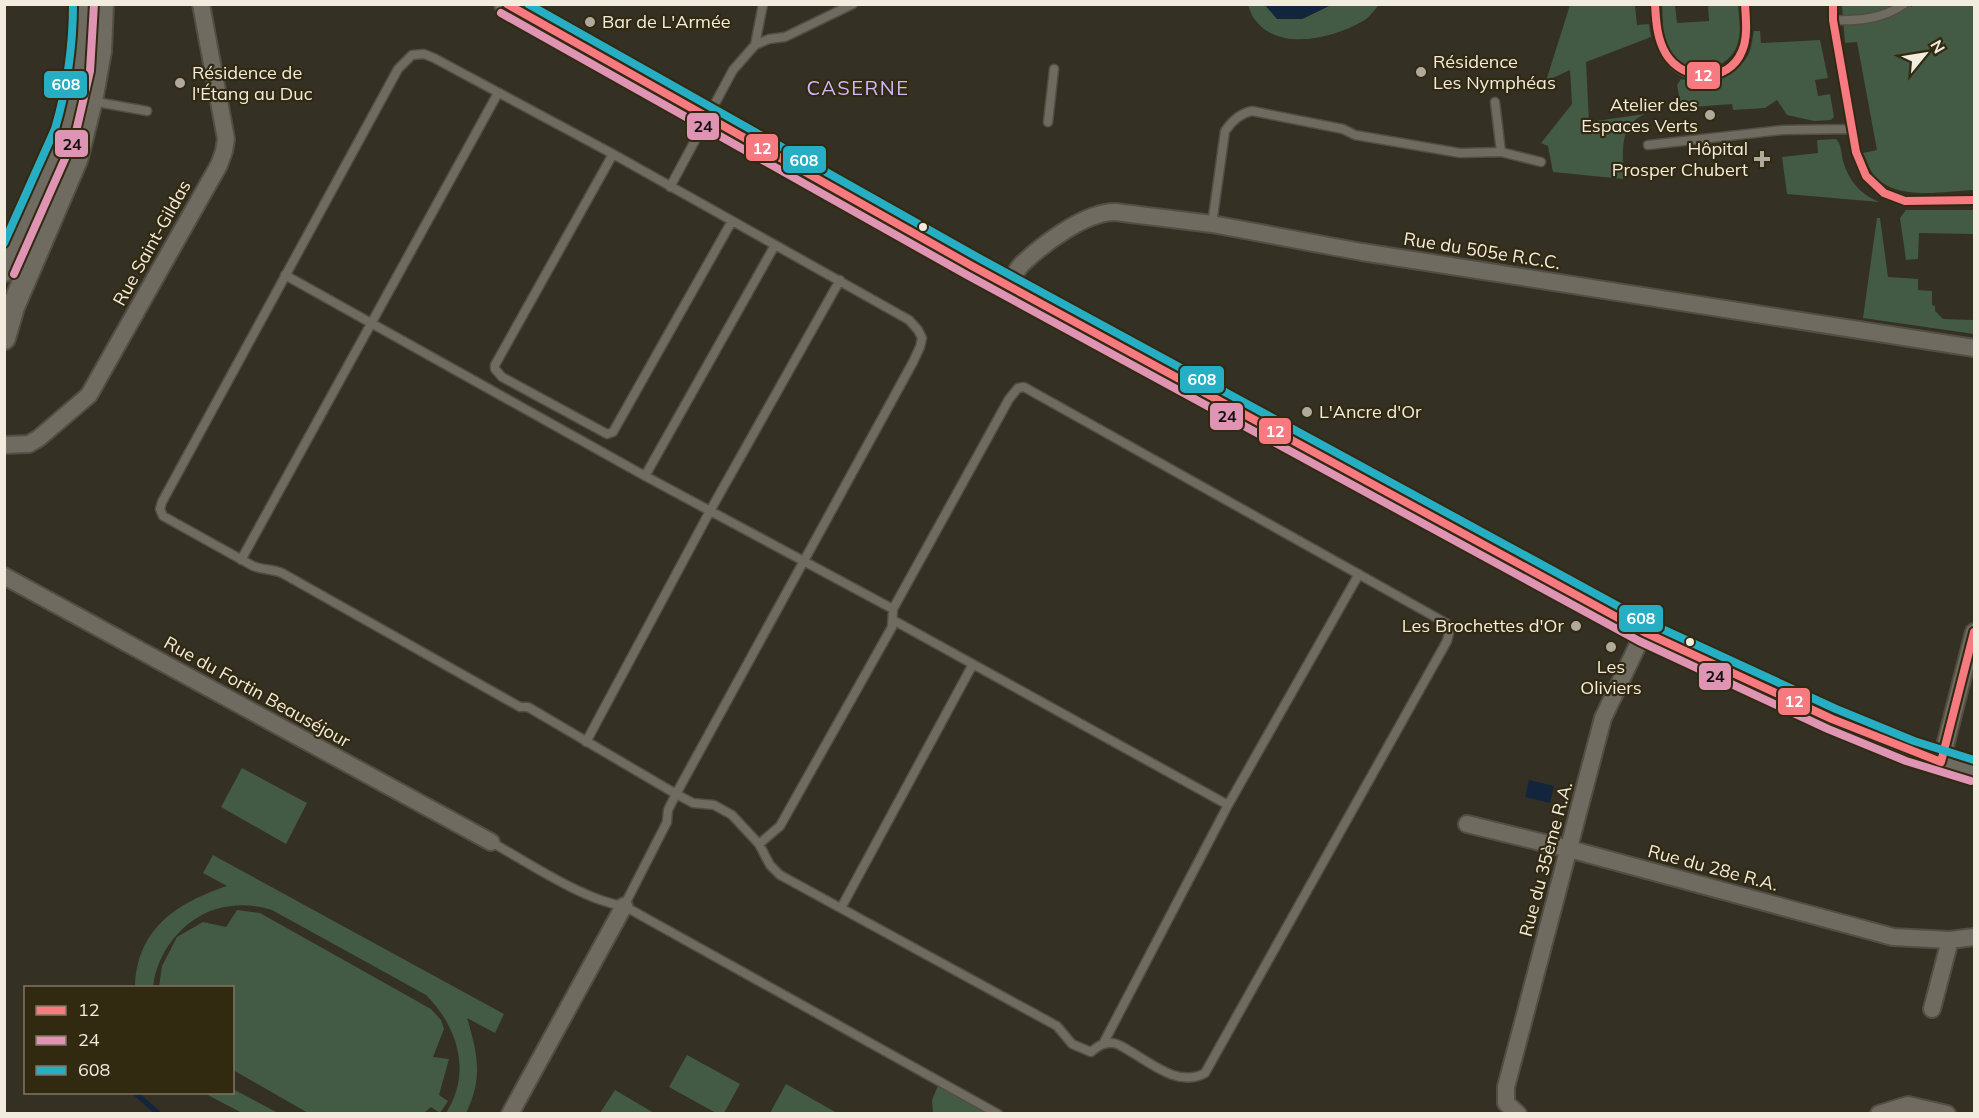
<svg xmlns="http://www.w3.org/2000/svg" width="1979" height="1118" viewBox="0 0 1979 1118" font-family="Mulish,sans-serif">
	<rect width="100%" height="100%" fill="#343023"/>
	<!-- green -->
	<path fill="#435a44" d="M1910,4L1911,7L1915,4L1974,5V190C1942,191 1892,203 1871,171C1868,165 1866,159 1863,153L1877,150L1857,42L1845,43L1842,5Z
		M1248,5H1265L1270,11L1302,19L1331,5H1379C1374,10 1369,18 1363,21C1334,38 1280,52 1256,21C1252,17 1250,10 1248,5Z
		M1570,5H1635L1637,25L1649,24L1651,37L1586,62L1589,122L1645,114C1617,126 1624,153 1623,179L1553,172L1548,146L1541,143L1572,104L1570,70L1546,81Z
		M1662,5H1675L1677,23L1709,21L1708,5H1738C1739,18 1742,33 1737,46C1725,76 1679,76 1667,46C1662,34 1663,17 1662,5Z
		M1754,31H1760L1761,43L1820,40L1828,78L1815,80L1818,96L1830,94L1834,117L1831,120L1814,121L1787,115L1777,100L1765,108L1733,110L1732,104L1681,108L1677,85L1681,79C1708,85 1733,81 1748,55C1752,48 1752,39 1754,31Z
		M1836,139C1842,145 1841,153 1843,161C1849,181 1860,194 1879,202L1787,194L1782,157L1818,153L1817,140Z
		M1906,210H1974V234L1919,233L1918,259L1906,260L1900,218Z
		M1877,218H1880L1888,277L1918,279V290L1932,291V305L1935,306V311L1943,319L1974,320V334L1863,318Z
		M242,768L307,803L286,844L221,807Z
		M213,855L504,1014L495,1033L467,1018C478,1054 483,1079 466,1113H446C472,1073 458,1027 426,995L272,910C258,906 245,904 231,906C190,910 157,948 153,987H135C137,928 177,903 227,886L203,873Z
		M237,910L260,913L431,1009L441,1020L444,1029L433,1057L449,1059L439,1095L448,1101L440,1113L431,1107L424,1113H308L233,1070L232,988L159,987L162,966L177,937L203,922L226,927Z
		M687,1055L740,1084L724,1113H716L669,1087Z
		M940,1081L1006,1113H933L932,1100Z
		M786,1084L837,1113H770Z
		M233,1089L278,1113H242L204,1093L232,1092Z
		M615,1090L654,1113H600Z"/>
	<!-- water -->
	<path fill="#13253d" d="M1265,5H1331L1302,19H1277Z
		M1529,780L1554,786L1550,803L1525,797Z"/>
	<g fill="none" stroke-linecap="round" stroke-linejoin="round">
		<!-- stream -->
		<path stroke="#13253d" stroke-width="5" d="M134,1092L159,1114"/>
		<!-- lane casing -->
		<g stroke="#524e43" stroke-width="11">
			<path id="lane" d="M1655,4C1656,18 1656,33 1662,46C1666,57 1676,69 1687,73C1706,82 1735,72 1742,51C1747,36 1746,20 1745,4
				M1833,4V20L1856,152L1866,176L1884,193L1905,201L1974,200
				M1833,20C1858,21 1883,19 1904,4
				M755,45L763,4
				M91,101L147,111
				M1495,102L1501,152
				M1048,122L1054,69
				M1648,145L1783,130L1851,129
				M613,154L495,365V369L502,377L607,434L613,432L732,221
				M670,187L733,70L755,45L769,39L785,37L853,4
				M1212,224L1225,131C1232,121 1240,113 1252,111L1343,129L1355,135L1460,153L1501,152L1541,162
				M285,275L645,476L893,609
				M645,476L775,245
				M241,560L498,93
				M893,620L1228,805
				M586,742L710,511L840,280
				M491,842C529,863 583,900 624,906L998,1114
				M624,906L667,822L668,810L676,794L913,362L920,347L922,338L918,330L909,320L613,154L434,58L424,54L412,55L398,69L162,502L160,509L163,516L253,566C263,570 273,569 282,573L520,707H528L676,794L693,803L714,805L732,815L759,844L780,826L892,627L893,609L1009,399L1018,388L1024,387L1446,623L1450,629L1447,641L1205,1073C1179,1088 1151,1063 1128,1050C1123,1047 1117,1043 1112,1043C1103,1042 1097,1047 1091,1052L1072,1044L1057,1026L780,875L770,865L759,844
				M841,908L973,664
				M1103,1044L1228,805L1359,574"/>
		</g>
		<!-- street casing -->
		<g stroke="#524e43" stroke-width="20">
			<path id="street" d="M1009,284C1013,278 1016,270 1022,264C1043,244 1085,212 1115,212L1212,224L1362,252L1974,348
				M4,445L29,444L39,438L89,395L219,165L224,151L226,139L201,4
				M4,576L491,842
				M1941,762L1974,632
				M1467,824L1569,849L1893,937L1950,940L1974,937
				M1932,1009L1950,940
				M510,1114L624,906
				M1518,1114L1506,1103V1087L1603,718L1644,632
				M1879,1114L1908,1105L1947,1114"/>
		</g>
		<!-- secondary casing -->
		<g stroke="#524e43" stroke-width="26">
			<path id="secondary" d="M506,4L972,266L1644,632L1832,719L1910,751L1941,762L1974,771
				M4,270L65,133C79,89 84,51 84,4
				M4,338L13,307L76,160L91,101L100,51L102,4"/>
		</g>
		<!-- lane -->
		<use href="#lane" stroke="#6f6b60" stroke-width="8"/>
		<!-- street -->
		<use href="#street" stroke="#6f6b60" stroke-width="16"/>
		<!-- secondary -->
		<use href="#secondary" stroke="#6f6b60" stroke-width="22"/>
		<!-- bus-1 casing -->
		<g stroke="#322911" stroke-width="12">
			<path id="bus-1" d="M507,4L972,266L1644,632L1832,719L1941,762L1974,632
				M1655,4C1656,22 1657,39 1666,54C1683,82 1729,84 1742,51C1748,37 1746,20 1745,4
				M1833,4V20L1856,152L1866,176L1884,193L1905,201L1974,200"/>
		</g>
		<!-- bus-2 casing -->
		<g stroke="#322911" stroke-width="12">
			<path id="bus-2" d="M501,13L967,275L1639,641L1828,729L1906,761L1971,781
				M14,274L75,136L90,71L94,4"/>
		</g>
		<!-- bus-3 casing -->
		<g stroke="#322911" stroke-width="12">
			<path id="bus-3" d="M528,4L977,257L1649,623L1836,709L1914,741L1974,760
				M4,243L55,129C67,88 73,47 73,4"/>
		</g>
		<!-- bus-1 -->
		<use href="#bus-1" stroke="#f67a80" stroke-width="8"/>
		<!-- bus-2 -->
		<use href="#bus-2" stroke="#df94b4" stroke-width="8"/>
		<!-- bus-3 -->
		<use href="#bus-3" stroke="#26afc4" stroke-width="8"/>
	</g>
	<!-- markers -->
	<g fill="#b0aa9d" stroke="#322911" stroke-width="2">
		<circle cx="590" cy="22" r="6"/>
		<circle cx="1421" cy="72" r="6"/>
		<circle cx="180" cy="83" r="6"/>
		<circle cx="1710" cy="115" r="6"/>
		<path d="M1759 150h6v6h6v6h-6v6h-6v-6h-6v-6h6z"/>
		<circle cx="1307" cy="412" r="6"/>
		<circle cx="1576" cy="626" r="6"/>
		<circle cx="1611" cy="647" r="6"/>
	</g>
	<g fill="#f2ecde" stroke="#322911" stroke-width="2">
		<circle cx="923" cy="227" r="5"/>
		<circle cx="1690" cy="642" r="5"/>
	</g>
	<g text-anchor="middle" stroke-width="4.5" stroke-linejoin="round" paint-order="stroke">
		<!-- poi labels -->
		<g font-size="18" fill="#f2ecde" stroke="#322911" text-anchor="start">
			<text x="602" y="28">Bar de L'Armée</text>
			<text x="1433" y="68">Résidence<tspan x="1433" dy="21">Les Nymphéas</tspan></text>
			<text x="192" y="79">Résidence de<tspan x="192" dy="21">l'Étang au Duc</tspan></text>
			<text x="1698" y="111" text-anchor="end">Atelier des<tspan x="1698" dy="21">Espaces Verts</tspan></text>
			<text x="1748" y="155" text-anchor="end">Hôpital<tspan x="1748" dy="21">Prosper Chubert</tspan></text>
			<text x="1319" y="418">L'Ancre d'Or</text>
			<text x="1564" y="632" text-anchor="end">Les Brochettes d'Or</text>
			<text x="1611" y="673" text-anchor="middle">Les<tspan x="1611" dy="21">Oliviers</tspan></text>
		</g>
		<!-- street labels -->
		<g font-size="18" fill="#f2ecde" stroke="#322911">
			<text transform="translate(152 243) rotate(-61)" y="6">Rue Saint-Gildas</text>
			<text transform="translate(1482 251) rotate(9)" y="6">Rue du 505e R.C.C.</text>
			<text transform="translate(257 692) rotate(29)" y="6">Rue du Fortin Beauséjour</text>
			<text transform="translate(1546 859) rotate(-75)" y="6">Rue du 35ème R.A.</text>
			<text transform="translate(1713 868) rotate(15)" y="6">Rue du 28e R.A.</text>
		</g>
		<!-- neighbourhood labels -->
		<g font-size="20" letter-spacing="1.5" fill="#d1b7fd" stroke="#322911">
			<text x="858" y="95">CASERNE</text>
		</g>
	</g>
	<g stroke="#322911" stroke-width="2">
		<rect x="1686" y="61" width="35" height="29" rx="6" fill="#f67a80"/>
		<rect x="43" y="70" width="45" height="29" rx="6" fill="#26afc4"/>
		<rect x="686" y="112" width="34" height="29" rx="6" fill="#df94b4"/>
		<rect x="54" y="129" width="35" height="29" rx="6" fill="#df94b4"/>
		<rect x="745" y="133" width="34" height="29" rx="6" fill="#f67a80"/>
		<rect x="782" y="145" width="45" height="29" rx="6" fill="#26afc4"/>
		<rect x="1179" y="365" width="46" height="29" rx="6" fill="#26afc4"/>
		<rect x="1209" y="402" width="35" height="29" rx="6" fill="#df94b4"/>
		<rect x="1258" y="417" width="34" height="28" rx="6" fill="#f67a80"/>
		<rect x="1618" y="604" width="46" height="29" rx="6" fill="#26afc4"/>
		<rect x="1698" y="662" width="34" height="29" rx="6" fill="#df94b4"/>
		<rect x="1777" y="687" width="34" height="29" rx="6" fill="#f67a80"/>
	</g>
	<g font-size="16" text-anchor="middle" font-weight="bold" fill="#fff">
		<text x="1703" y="81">12</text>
		<text x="66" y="90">608</text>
		<text x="762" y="154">12</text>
		<text x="804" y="166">608</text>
		<text x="1202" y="385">608</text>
		<text x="1275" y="437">12</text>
		<text x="1641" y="624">608</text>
		<text x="1794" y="707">12</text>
	</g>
	<g font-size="16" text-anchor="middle" font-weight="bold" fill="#111">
		<text x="703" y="132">24</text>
		<text x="72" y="150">24</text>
		<text x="1227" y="422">24</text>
		<text x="1715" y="682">24</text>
	</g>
	<!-- border -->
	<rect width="1979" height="1118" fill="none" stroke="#f2ecde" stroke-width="12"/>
	<!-- legend -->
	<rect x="24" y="986" width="210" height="108" fill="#322911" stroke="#7f7763" stroke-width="1.5"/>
	<rect x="36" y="1006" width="30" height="9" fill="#f67a80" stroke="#7f7763" stroke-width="1.5"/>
	<text x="78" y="1016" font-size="18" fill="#f2ecde">12</text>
	<rect x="36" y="1036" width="30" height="9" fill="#df94b4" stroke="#7f7763" stroke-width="1.5"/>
	<text x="78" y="1046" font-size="18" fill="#f2ecde">24</text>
	<rect x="36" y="1066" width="30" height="9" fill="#26afc4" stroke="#7f7763" stroke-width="1.5"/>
	<text x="78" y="1076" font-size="18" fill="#f2ecde">608</text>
	<!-- north arrow -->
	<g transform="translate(1925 54) rotate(60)" stroke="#322911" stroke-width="4.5" paint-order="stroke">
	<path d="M0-4.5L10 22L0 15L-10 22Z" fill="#f2ecde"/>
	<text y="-9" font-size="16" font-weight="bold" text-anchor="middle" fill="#f2ecde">N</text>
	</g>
</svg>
